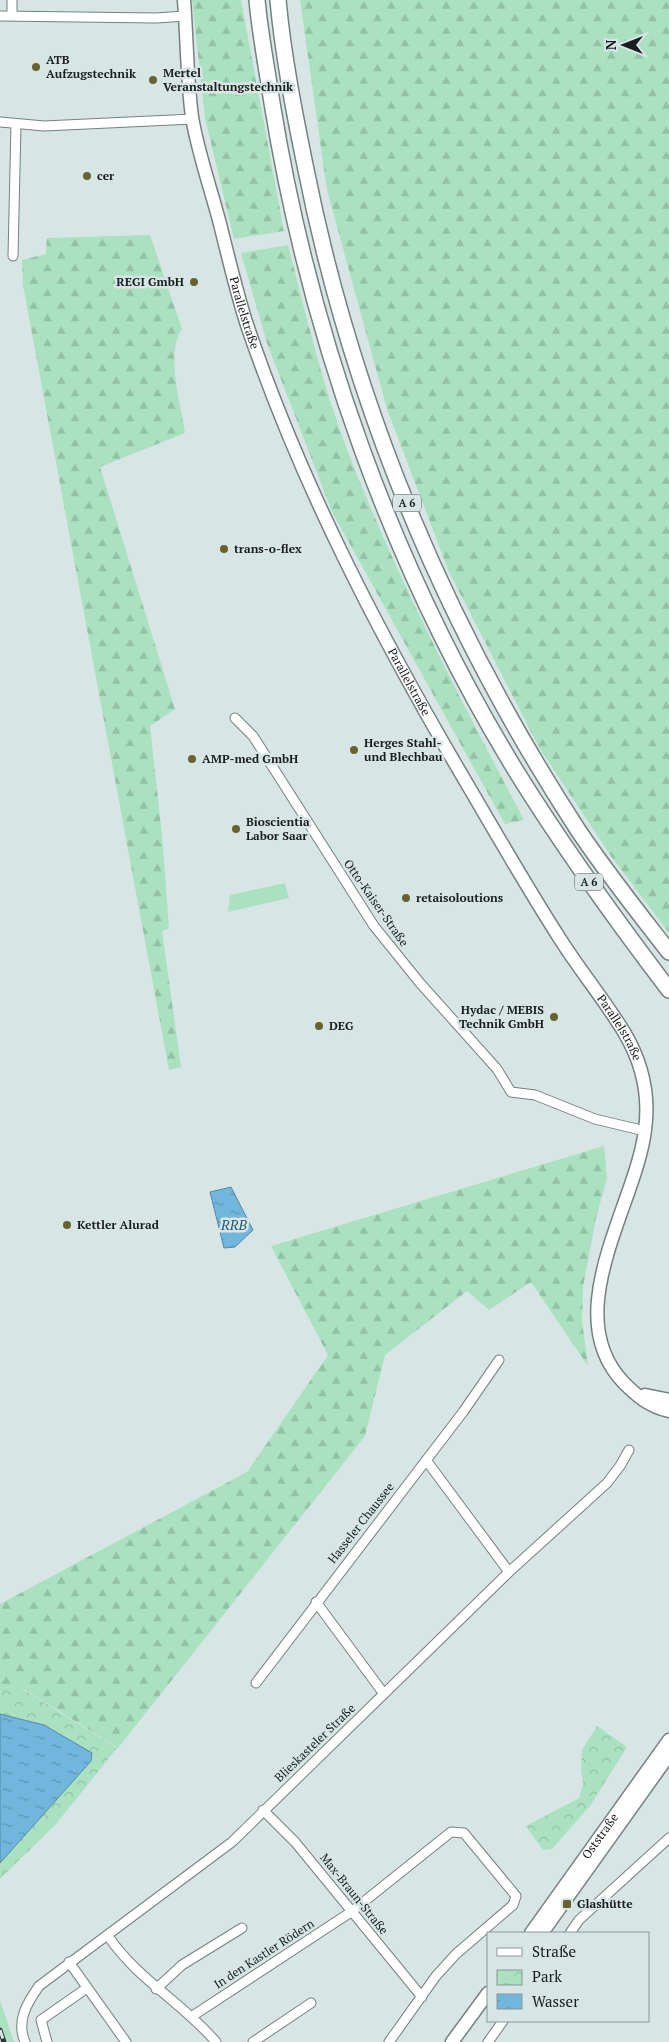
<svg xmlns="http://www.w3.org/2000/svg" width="669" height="2042" viewBox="0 0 669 2042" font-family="'PT Serif',serif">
	<defs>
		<pattern id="forest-firs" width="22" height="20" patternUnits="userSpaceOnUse" patternTransform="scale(1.25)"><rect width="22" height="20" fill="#aae1c1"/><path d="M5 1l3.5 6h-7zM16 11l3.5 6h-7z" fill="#92c1a5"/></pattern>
		<pattern id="park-crowns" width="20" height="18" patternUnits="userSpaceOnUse" patternTransform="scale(1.25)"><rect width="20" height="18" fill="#aae1c1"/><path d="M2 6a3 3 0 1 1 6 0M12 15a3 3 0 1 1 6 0" fill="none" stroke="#92c1a5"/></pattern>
		<pattern id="water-ripples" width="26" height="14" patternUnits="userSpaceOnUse" patternTransform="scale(1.25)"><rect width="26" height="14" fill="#71b7dd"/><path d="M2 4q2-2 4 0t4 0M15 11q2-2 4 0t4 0" fill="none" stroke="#5c94b3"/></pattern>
	</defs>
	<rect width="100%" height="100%" fill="#d8e5e5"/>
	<!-- grass -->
	<path fill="#aae1c1" d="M285,883L289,898L228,912L230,895Z
		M0,2000L14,2042H0Z"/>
	<!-- forest -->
	<path fill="url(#forest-firs)" d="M192,0H241L284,231L234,239L205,118Z
		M300,0H669V933L611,856L540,749L449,572L387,409L327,190Z
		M150,235L182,329C165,354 181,404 185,433L100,467L175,709L150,726L162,835L169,928L162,931L181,1067L169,1070L23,285L22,260L46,254L47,238Z
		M288,245C306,314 322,385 348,452C397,579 461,700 524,820L505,824L332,512L267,343L241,253Z
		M604,1146L607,1178L596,1218L583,1287L582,1321L588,1366L531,1282L489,1310L467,1291L385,1355L365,1436L118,1748L22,1688L0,1687V1604L247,1472L328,1355L271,1246Z"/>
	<!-- park -->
	<path fill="url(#park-crowns)" d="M0,1687L21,1688L117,1748L56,1824L0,1879Z
		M597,1726L627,1747L590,1806L552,1849L543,1850L526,1826L579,1798L583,1784L581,1769L582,1750Z"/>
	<!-- water -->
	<path fill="url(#water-ripples)" stroke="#5789a3" d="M231,1187L253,1230L235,1247L224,1248L210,1192Z
		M0,1714L44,1725L92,1753L91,1761L0,1863Z"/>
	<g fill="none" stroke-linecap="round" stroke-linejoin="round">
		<!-- street casing -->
		<g stroke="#758181" stroke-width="11">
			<path id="street" d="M12,0V16
				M0,16L156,18L185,16
				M0,122L44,126L193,119
				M13,256L16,124
				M235,718L253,736L374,926L420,983L497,1069L511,1092L535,1095L595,1119L645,1131
				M426,1460L509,1572
				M316,1602L384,1694
				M256,1683L463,1412L499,1360
				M263,1810L295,1842L422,1997
				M570,1933L579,1920L669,1838
				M108,1936C139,1981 182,2002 216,2042
				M69,1962L126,2042
				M156,1989L182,1965L242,1928
				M191,2017L351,1912L451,1832L464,1833L516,1896L513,1905L456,1954L436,1976L389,2042
				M25,2042C16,2021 27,2003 39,1986L232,1842L509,1572L607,1483L620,1466L629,1450
				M47,2042L41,2020L87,1988
				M253,2042L311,2003
				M488,2042L503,2021"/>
		</g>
		<!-- secondary casing -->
		<g stroke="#758181" stroke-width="15">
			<g id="secondary">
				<path id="s1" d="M184,0C187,39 187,79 192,117C198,153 211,189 220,224C228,256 236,290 246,322C302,488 384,644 473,794C502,844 531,894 562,942C582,973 605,1001 624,1032C642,1062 650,1094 645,1130C636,1205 557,1314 624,1383C638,1397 649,1406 669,1411"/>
				<path d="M645,1395L669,1400"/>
				<path id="s2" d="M531,1933L669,1740"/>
				<path d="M542,1933L669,1755"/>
				<path d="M452,2042L488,1993"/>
			</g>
		</g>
		<!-- highway casing -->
		<g stroke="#758181" stroke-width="18">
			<path id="highway" d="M257,0C260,34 267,69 272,103C310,337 392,568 516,771C563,847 615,919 669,990
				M278,0C283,55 294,111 305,165C352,403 446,627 578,830C606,872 638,912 669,952"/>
		</g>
		<!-- street -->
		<use href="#street" stroke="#fff" stroke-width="9"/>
		<!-- secondary -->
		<use href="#secondary" stroke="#fff" stroke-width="12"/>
		<!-- highway -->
		<use href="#highway" stroke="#fff" stroke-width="15"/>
		<!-- rail casing -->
		<g stroke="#303535" stroke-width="5">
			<path id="rail" d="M0,2030L4,2042"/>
		</g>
		<!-- rail -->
		<use href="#rail" stroke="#d8e5e5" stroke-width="3" stroke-dasharray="9" stroke-linecap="butt"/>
	</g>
	<!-- markers -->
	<g fill="#67622e" stroke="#d8e5e5" stroke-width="2">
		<circle cx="36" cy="67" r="5"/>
		<circle cx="153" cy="80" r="5"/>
		<circle cx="87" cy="176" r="5"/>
		<circle cx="194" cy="282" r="5"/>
		<circle cx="224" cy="549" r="5"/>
		<circle cx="354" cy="750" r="5"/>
		<circle cx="192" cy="759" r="5"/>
		<circle cx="236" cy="829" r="5"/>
		<circle cx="406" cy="898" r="5"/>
		<circle cx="554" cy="1017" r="5"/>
		<circle cx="319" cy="1026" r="5"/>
		<circle cx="67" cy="1225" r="5"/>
		<rect x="562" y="1899" width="10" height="10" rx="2.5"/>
	</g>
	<g text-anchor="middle" stroke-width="5" stroke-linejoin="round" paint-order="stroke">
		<!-- shield labels -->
		<g fill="#d8e5e5" stroke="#525959" stroke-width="1">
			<rect x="393" y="494.5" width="28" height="17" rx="4"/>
			<rect x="575" y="873.5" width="28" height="17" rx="4"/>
		</g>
		<g font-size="11" font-weight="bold" fill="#191d1d">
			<text x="407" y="507">A 6</text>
			<text x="589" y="886">A 6</text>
		</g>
		<!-- poi labels -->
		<g font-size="12" font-weight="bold" fill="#191d1d" stroke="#d8e5e5" text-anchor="start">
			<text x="46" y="64">ATB<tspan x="46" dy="14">Aufzugstechnik</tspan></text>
			<text x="163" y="77">Mertel<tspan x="163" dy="14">Veranstaltungstechnik</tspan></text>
			<text x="97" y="180">cer</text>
			<text x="184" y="286" text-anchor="end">REGI GmbH</text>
			<text x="234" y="553">trans-o-flex</text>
			<text x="364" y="747">Herges Stahl-<tspan x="364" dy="14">und Blechbau</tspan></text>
			<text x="202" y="763">AMP-med GmbH</text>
			<text x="246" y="826">Bioscientia<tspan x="246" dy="14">Labor Saar</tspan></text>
			<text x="416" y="902">retaisoloutions</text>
			<text x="544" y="1014" text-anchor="end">Hydac / MEBIS<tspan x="544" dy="14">Technik GmbH</tspan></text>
			<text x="329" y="1030">DEG</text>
			<text x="77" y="1229">Kettler Alurad</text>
			<text x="577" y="1908">Glashütte</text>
		</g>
		<!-- street labels -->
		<g font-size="12" fill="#191d1d" stroke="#d8e5e5">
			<text dy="4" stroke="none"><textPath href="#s1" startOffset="320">Parallelstraße</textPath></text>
			<text dy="4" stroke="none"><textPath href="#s1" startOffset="725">Parallelstraße</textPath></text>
			<text transform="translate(376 903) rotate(55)" y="4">Otto-Kaiser-Straße</text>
			<text dy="4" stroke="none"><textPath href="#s1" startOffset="1130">Parallelstraße</textPath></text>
			<text transform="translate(361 1523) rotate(-52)" y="4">Hasseler Chaussee</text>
			<text transform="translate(315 1743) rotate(-44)" y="4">Blieskasteler Straße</text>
			<text dy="4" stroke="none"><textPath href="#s2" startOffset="119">Oststraße</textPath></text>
			<text transform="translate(354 1894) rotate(51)" y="4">Max-Braun-Straße</text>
			<text transform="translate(264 1954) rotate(-33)" y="4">In den Kastler Rödern</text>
		</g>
		<!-- water labels -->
		<g font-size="14" font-style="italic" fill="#235974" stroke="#d8e5e5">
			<text x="234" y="1230">RRB</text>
		</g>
	</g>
	<!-- legend -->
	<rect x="487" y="1932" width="162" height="90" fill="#d8e5e5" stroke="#8c9595"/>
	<rect x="497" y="1948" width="25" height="8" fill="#ffffff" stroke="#8c9595"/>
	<text x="532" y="1957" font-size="15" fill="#191d1d">Straße</text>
	<rect x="497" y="1970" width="25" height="15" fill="url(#park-crowns)" stroke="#8c9595"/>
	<text x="532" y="1982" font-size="15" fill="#191d1d">Park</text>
	<rect x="497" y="1994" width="25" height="15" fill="url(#water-ripples)" stroke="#8c9595"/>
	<text x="532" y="2007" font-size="15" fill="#191d1d">Wasser</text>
	<!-- north arrow -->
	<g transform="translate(624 45) rotate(270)" stroke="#d8e5e5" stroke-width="4" paint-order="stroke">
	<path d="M0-4L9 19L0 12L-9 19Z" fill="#191d1d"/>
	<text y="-8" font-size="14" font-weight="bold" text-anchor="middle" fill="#191d1d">N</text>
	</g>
</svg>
